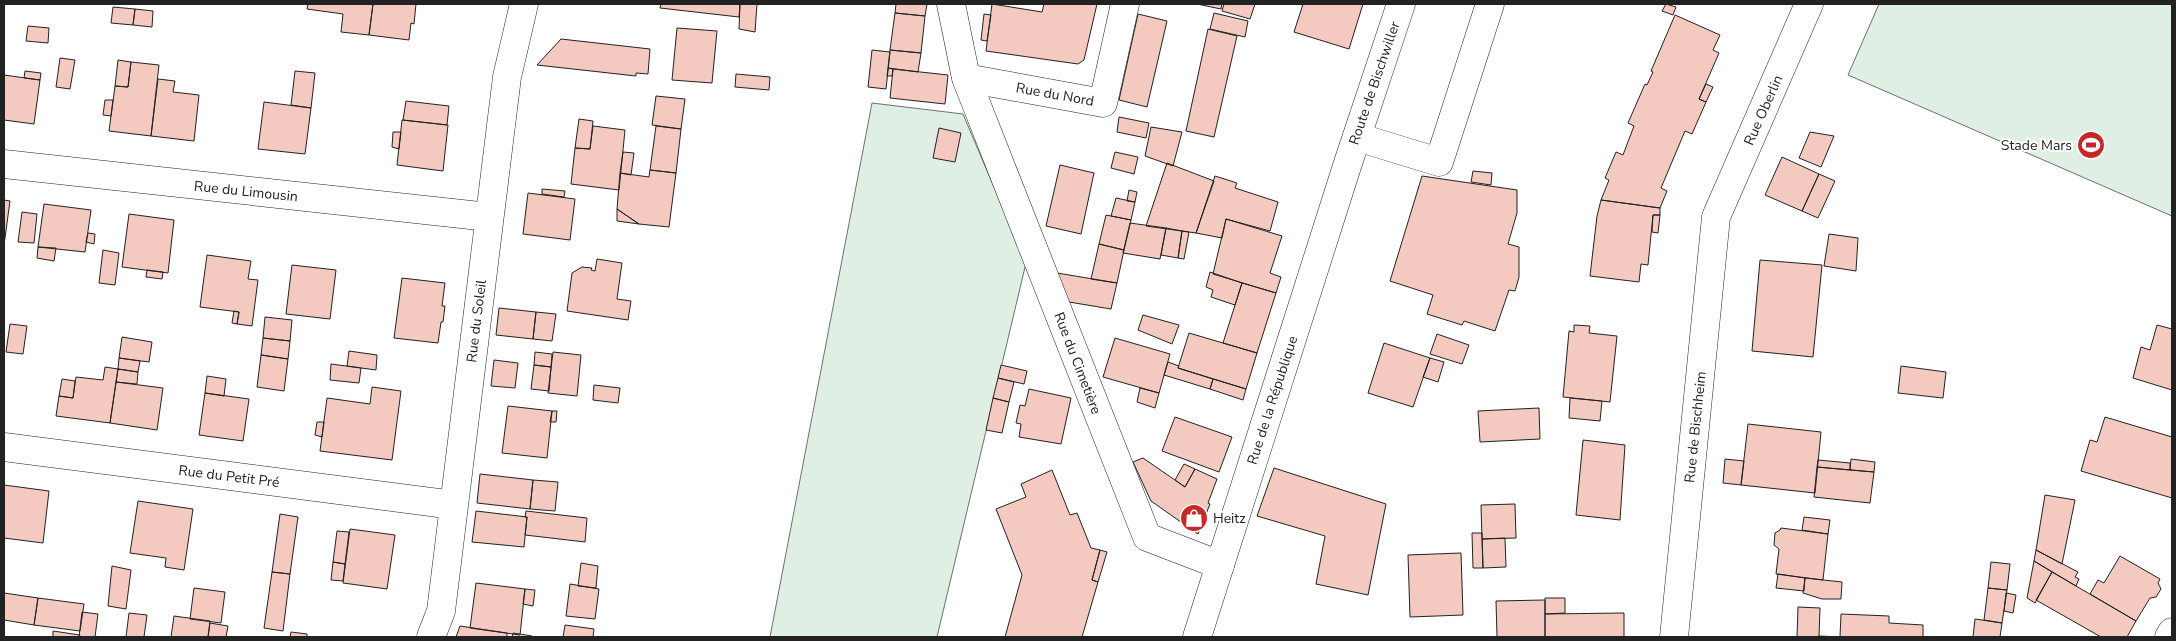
<svg xmlns="http://www.w3.org/2000/svg" width="2176" height="641" viewBox="0 0 2176 641" font-family="'Nunito Sans',sans-serif">
	<rect width="100%" height="100%" fill="#fff"/>
	<!-- green -->
	<path fill="#e0efe3" stroke="#6f6f6f" d="M1879,4H2172V216L1848,75Z
		M872,103L963,114L1026,263L937,637H770Z"/>
	<!-- building -->
	<path fill="#f3c9c0" stroke="#222" d="M308,4H373L369,35L341,32L343,14L307,9Z
		M373,4H416L414,24L411,23L409,40L369,35Z
		M661,4H740L739,17L660,8Z
		M740,4H757L755,32L739,29Z
		M896,4H927L925,16L895,13Z
		M992,4L1042,12L1044,4H1097L1084,60L1078,64L986,51Z
		M1197,4H1222L1221,9Z
		M1224,4H1255L1250,19L1222,11Z
		M1303,4H1363L1349,49L1294,32Z
		M1666,4L1676,7L1673,15L1662,11Z
		M113,7L135,9L133,25L111,23Z
		M135,9L153,11L152,27L133,25Z
		M895,13L925,16L921,53L890,50Z
		M1214,13L1248,21L1245,37L1210,29Z
		M984,14L991,15L987,41L981,40Z
		M1138,14L1167,21L1147,107L1119,100Z
		M1675,15L1720,35L1713,50L1719,53L1699,99L1706,102L1692,134L1685,131L1661,188L1667,191L1660,208L1601,200L1609,180L1605,178L1616,152L1623,155L1634,126L1628,123L1645,84L1647,85L1653,72L1651,71Z
		M28,26L49,28L48,43L26,41Z
		M677,28L717,31L712,83L672,80Z
		M1208,29L1237,36L1214,137L1186,131Z
		M561,39L650,49L648,74L636,73V76L537,65Z
		M872,50L890,52L886,89L868,87Z
		M890,50L921,53L918,72L888,68Z
		M60,58L75,60L70,89L56,87Z
		M118,60L131,62L128,87L115,86Z
		M131,62L159,65L151,136L109,131L115,86L128,87Z
		M888,68L893,69L892,76H887Z
		M893,69L948,75L945,104L890,98Z
		M25,71L41,73L40,80L24,78Z
		M295,71L315,73L311,108L291,105Z
		M736,74L770,77L769,90L735,87Z
		M4,75L40,80L34,124L4,120Z
		M158,79L175,81L173,92L199,95L194,141L151,136Z
		M1706,84L1713,87L1706,102L1699,99Z
		M656,96L685,99L681,129L652,125Z
		M105,100H113L111,116L103,115Z
		M406,101L449,106L447,125L403,120Z
		M264,102L311,108L305,154L258,149Z
		M1119,117L1149,123L1146,138L1117,132Z
		M579,119L593,121L590,149L575,148Z
		M402,120L448,125L443,171L397,165Z
		M593,126L625,130L619,190L571,184L575,148L590,149Z
		M656,126L681,129L676,173L650,170Z
		M1151,127L1182,132L1173,166L1145,156Z
		M939,128L961,133L955,162L933,158Z
		M393,132H401L399,149L392,147Z
		M1810,132L1834,136L1821,167L1799,158Z
		M623,152L634,153L631,175L620,173Z
		M1115,152L1138,157L1134,174L1111,168Z
		M1782,157L1819,174L1802,211L1765,195Z
		M1167,163L1214,181L1196,233L1146,226Z
		M1060,165L1094,173L1081,234L1046,226Z
		M650,170L676,173L669,227L639,224L617,209L620,173L649,177Z
		M1473,171L1492,173L1491,185L1471,182Z
		M1819,174L1835,181L1818,218L1802,211Z
		M1215,176L1237,183L1235,188L1278,202L1270,231L1226,219L1222,238L1196,233Z
		M1422,176L1517,190V213L1508,244L1519,247V277L1515,291L1509,290L1495,331L1464,321L1462,325L1427,314L1433,295L1390,281Z
		M542,189L565,191L564,197L542,194Z
		M1129,190L1137,192L1135,202L1127,201Z
		M528,193L575,199L570,240L523,234Z
		M1116,198L1135,202L1131,220L1111,216Z
		M4,200L10,201L4,245Z
		M1601,200L1660,208V215H1653L1648,265L1641,264L1639,282L1590,276L1597,216Z
		M44,204L91,210L85,252L38,247Z
		M617,209L639,224L617,221Z
		M22,212L37,214L34,243L18,242Z
		M129,214L174,220L168,273L122,267Z
		M1106,215L1131,220L1124,250L1099,244Z
		M1653,215H1660L1658,233L1652,232Z
		M1226,219L1282,236L1270,273L1281,277L1276,293L1213,274Z
		M1130,223L1166,228L1160,259L1123,253Z
		M1166,228L1182,231L1178,258L1161,255Z
		M1182,231L1189,232L1184,259L1178,258Z
		M88,233L95,234L94,244L86,242Z
		M1829,234L1858,238L1856,271L1824,266Z
		M1099,244L1124,250L1117,283L1091,279Z
		M38,247L56,248L54,261L37,258Z
		M103,250L119,253L115,285L99,283Z
		M207,255L251,261L248,279L258,280L252,326L237,324L239,312L200,307Z
		M597,259L622,263L617,299L631,301L628,320L567,311L572,273L582,267L592,268L591,270L595,271Z
		M1760,260L1822,265L1813,357L1752,351Z
		M292,265L336,270L330,319L286,314Z
		M147,270L163,272L162,279L146,277Z
		M1210,272L1242,283L1235,305L1211,297L1213,290L1206,287Z
		M1057,273L1117,283L1111,309L1069,302Z
		M402,278L445,283L442,306H445L443,322H441L438,343L394,338Z
		M1242,283L1276,293L1257,353L1223,343Z
		M499,308L536,312L533,339L496,335Z
		M234,311L239,312L237,324L232,323Z
		M536,312L556,314L552,341L533,339Z
		M1143,315L1179,325L1172,344L1138,330Z
		M265,317L292,320L290,341L263,338Z
		M10,324L27,326L23,354L6,352Z
		M1574,325L1590,326L1589,333L1617,336L1610,402L1563,397L1569,331L1574,332Z
		M2157,325L2172,329V390L2133,378L2141,347L2150,350Z
		M1189,333L1257,353L1246,389L1178,368Z
		M1437,334L1469,345L1462,364L1430,354Z
		M122,337L152,342L149,362L119,358Z
		M263,338L290,341L288,359L261,355Z
		M1115,338L1170,354L1159,393L1103,377Z
		M1384,343L1430,358L1413,407L1368,393Z
		M349,351L377,355L376,370L347,366Z
		M535,352L552,354L551,367L534,365Z
		M553,352L581,355L577,396L548,393Z
		M261,355L288,359L284,391L257,387Z
		M119,358L140,361L138,372L118,369Z
		M1430,358L1444,362L1438,382L1423,377Z
		M494,360L518,363L515,388L491,386Z
		M1168,362L1179,366L1178,368L1213,379L1210,389L1164,375Z
		M331,364L361,368L359,383L330,380Z
		M534,365L551,367L549,391L531,389Z
		M1001,365L1027,371L1024,384L998,378Z
		M1901,366L1946,372L1943,398L1898,393Z
		M105,367L118,369L110,423L56,416L59,396L73,398L76,377L103,380Z
		M118,369L138,372L137,384L116,382Z
		M207,376L226,379L224,396L205,393Z
		M998,378L1014,382L1009,402L993,398Z
		M62,379L75,381L73,398L59,396Z
		M1213,379L1246,389L1243,400L1210,389Z
		M116,382L163,388L157,430L110,423Z
		M594,385L620,388L618,403L593,400Z
		M372,387L401,391L392,460L320,451L327,398L370,404Z
		M1140,388L1159,393L1155,408L1137,402Z
		M1029,389L1071,398L1061,444L1019,437L1021,424L1016,423L1020,405L1025,406Z
		M205,393L249,399L243,441L199,435Z
		M993,398L1009,402L1002,433L986,430Z
		M1570,398L1602,401L1600,421L1569,418Z
		M508,406L552,411L547,458L502,453Z
		M1539,408L1540,439L1480,442L1478,411Z
		M552,411H557L556,422H550Z
		M1175,417L1232,437L1219,472L1162,451Z
		M2105,417L2172,437V498L2081,471L2090,440L2097,442Z
		M317,422H324L322,437L315,435Z
		M1748,424L1821,432L1815,493L1741,485Z
		M1583,440L1625,445L1620,520L1576,515Z
		M1143,458L1185,487L1195,469L1217,479L1208,503L1210,504L1198,534L1151,501L1133,462Z
		M1725,459L1744,461L1741,485L1723,483Z
		M1851,459L1875,462L1874,472L1850,470Z
		M1818,460L1850,463V470L1817,467Z
		M1184,464L1195,469L1185,487L1175,480Z
		M1817,467L1874,472L1870,503L1814,497Z
		M1274,468L1386,504L1368,595L1316,584L1325,536L1257,516Z
		M1052,470L1070,515L1077,513L1091,548L1100,550L1092,580L1098,582L1082,637H1005L1022,575L996,509L1026,497L1021,484Z
		M480,474L533,480L530,509L477,503Z
		M533,480L558,482L555,511L530,509Z
		M4,485L49,491L43,543L4,538Z
		M2045,495L2075,500L2062,564L2036,550Z
		M138,501L193,509L184,570L165,567L166,558L130,553Z
		M1515,504L1516,538L1482,539L1481,505Z
		M476,511L527,517L524,547L472,542Z
		M526,511L587,518L585,542L525,535L527,517H525Z
		M280,514L298,517L290,574L272,572Z
		M1804,517L1830,520L1828,534L1802,530Z
		M1781,528L1828,534L1823,580L1776,574L1779,549L1774,545L1775,533L1780,530Z
		M350,529L395,535L387,589L343,583Z
		M337,531L349,532L345,564L333,562Z
		M1472,533H1482L1483,568H1473Z
		M1505,538L1506,567L1483,568L1482,539Z
		M1100,550L1107,552L1098,582L1092,580Z
		M2036,550L2078,572L2075,577L2079,579L2076,586L2034,561Z
		M1461,553L1463,615L1410,617L1408,555Z
		M2120,556L2160,579L2158,583L2161,589L2156,597L2150,598L2136,621L2090,594L2098,580L2104,583Z
		M2034,561L2052,572L2035,603L2027,598Z
		M333,562L345,564L343,581L331,580Z
		M1991,562L2010,564L2007,590L1988,588Z
		M581,563L598,566L596,588L578,586Z
		M112,566L131,570L126,609L108,606Z
		M272,572L290,574L283,631L264,628Z
		M2052,572L2136,621L2127,637H2101L2036,600Z
		M1778,574L1805,578L1804,591L1776,588Z
		M1805,578L1842,582L1841,599H1822L1803,593Z
		M476,583L525,589L520,635L470,628Z
		M570,584L599,589L595,619L566,616Z
		M194,588L225,592L221,623L190,619Z
		M1988,588L2007,590L2002,623L1984,620Z
		M525,589L535,590L533,606L523,604Z
		M4,593L38,598L34,625L4,620Z
		M2006,593L2016,595L2013,613L2004,611Z
		M38,598L84,604L80,631L34,625Z
		M1545,598H1565V613L1545,614Z
		M1545,600V637H1497L1496,601Z
		M1798,607L1820,608L1819,636L1840,637H1797Z
		M82,612L98,614L95,637H79Z
		M129,613L147,615L144,637H126Z
		M1624,613V637H1545V614Z
		M1841,614L1889,616V623L1923,625V637H1840Z
		M174,616L210,621L208,637H171Z
		M1975,619L2002,623L2000,637H1973Z
		M210,623L228,626L226,637H208Z
		M565,625L594,629L593,637H563Z
		M460,626L507,633V637H456Z
		M53,631L80,635L79,637H53Z
		M291,632L307,634V637H290Z
		M513,633L532,636V637H512Z"/>
	<g fill="none" stroke-linecap="round" stroke-linejoin="round">
		<!-- minor casing -->
		<g stroke="#222" stroke-width="29">
			<path id="minor" d="M951,4L966,78L1147,537L1220,565
				M966,78L1103,103L1125,4
				M1357,137L1439,162L1490,4
				M4,164L489,217
				M4,447L454,505
				M431,637L441,611L507,77L524,4
				M1674,637L1716,217L1809,4
				M2169,637L2172,632"/>
		</g>
		<!-- major casing -->
		<g stroke="#222" stroke-width="29">
			<path id="major" d="M1197,637L1348,163L1401,4"/>
		</g>
		<!-- minor -->
		<use href="#minor" stroke="#fff" stroke-width="28"/>
		<!-- major -->
		<use href="#major" stroke="#fff" stroke-width="28"/>
	</g>
	<!-- icons -->
	<defs>
		<g id="stadium-disc" transform="scale(1.4375)"><circle r="9.5" fill="#c62828" stroke="#fff"/><path d="M0-5a6.5 5 0 1 0 0 10a6.5 5 0 1 0 0-10ZM-3.5-1.8h7v3.6h-7Z" fill="#fff"/></g>
		<g id="shop-disc" transform="scale(1.4375)"><circle r="9.5" fill="#c62828" stroke="#fff"/><path d="M-5-2.5h2.3a2.7 3.5 0 0 1 5.4 0H5L5.5 6h-11ZM-1.5-2.5h3a1.5 2.3 0 0 0-3 0Z" fill="#fff"/></g>
	</defs>
	<g fill-rule="evenodd">
		<use href="#stadium-disc" x="2091" y="145"/>
		<use href="#shop-disc" x="1194" y="518"/>
	</g>
	<g text-anchor="middle" stroke-width="4" stroke-linejoin="round" paint-order="stroke">
		<!-- street labels -->
		<g font-size="14" fill="#222" stroke="#fff">
			<text transform="translate(1374 83) rotate(-71)" y="5">Route de Bischwiller</text>
			<text transform="translate(1055 94) rotate(10)" y="5">Rue du Nord</text>
			<text transform="translate(1763 110) rotate(-66)" y="5">Rue Oberlin</text>
			<text transform="translate(246 191) rotate(6)" y="5">Rue du Limousin</text>
			<text transform="translate(476 321) rotate(-83)" y="5">Rue du Soleil</text>
			<text transform="translate(1078 363) rotate(69)" y="5">Rue du Cimetière</text>
			<text transform="translate(1272 400) rotate(-72)" y="5">Rue de la République</text>
			<text transform="translate(1695 427) rotate(-84)" y="5">Rue de Bischheim</text>
			<text transform="translate(229 476) rotate(7)" y="5">Rue du Petit Pré</text>
		</g>
		<!-- poi labels -->
		<g font-size="14" fill="#222" stroke="#fff" text-anchor="end">
			<text x="2072" y="150">Stade Mars</text>
			<text x="1213" y="523" text-anchor="start">Heitz</text>
		</g>
	</g>
	<!-- border -->
	<rect width="2176" height="641" fill="none" stroke="#222222" stroke-width="10"/>
</svg>
